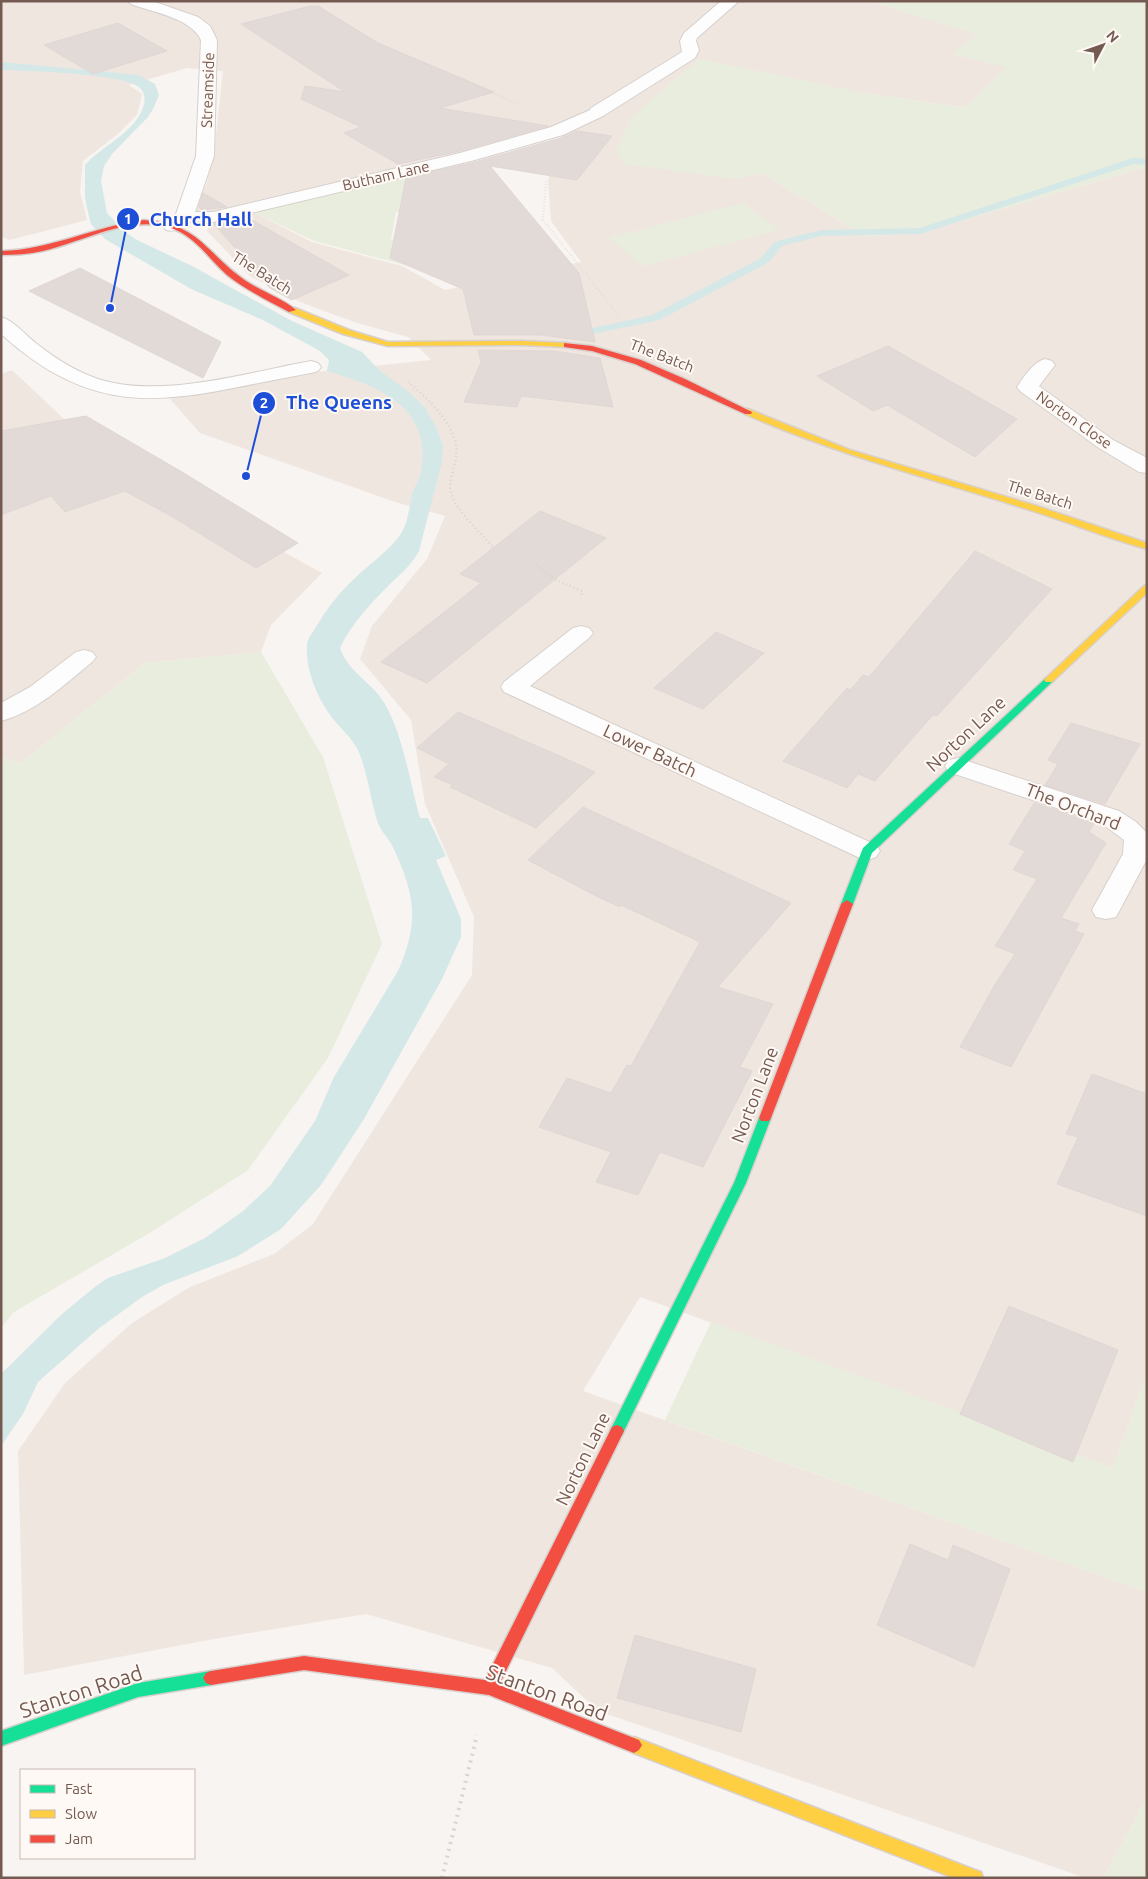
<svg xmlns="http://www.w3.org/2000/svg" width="1148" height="1879" viewBox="0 0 1148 1879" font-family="Ubuntu,sans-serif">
	<rect width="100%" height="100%" fill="#f8f4f1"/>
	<!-- residential -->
	<path fill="#f0e6e0" d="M1,1H869L979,34L953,54L1007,67L966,108L864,93L735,179L762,173L865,236L919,233L1147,167V1372L1113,1468L640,1297L583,1391L1147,1592V1797L1104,1878H1086L598,1711L552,1668L366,1614L214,1639L24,1675L18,1451L65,1383L132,1323L190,1287L274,1254L313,1224L472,975L474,917L425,804L411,720L360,659L372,626L427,559L445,516L395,502L200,433L170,399L315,372L431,360L408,337L357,323L300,302L250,276L207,231L210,222L253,212L312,242L402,266L445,290L581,262L551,221L548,181L563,132L212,214L191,213L207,183L214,153L223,71L187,68L129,85L142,94L137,115L119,133L83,161L80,192L87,220L10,240L1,237Z
		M12,370L95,448L322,573L271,625L261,652L145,663L20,764L1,757V374Z"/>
	<!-- green -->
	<path fill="#e9eddd" d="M869,1H1147V167L919,233L865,236L762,173L735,179L624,164L616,150L633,116L699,59L864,93L966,108L1006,67L952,54L978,34Z
		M453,166L454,199L421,212H396L391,240H451L431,254L405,265L314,241L253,212Z
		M743,203L779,230L643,266L609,238Z
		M261,652L323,757L382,944L328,1058L248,1170L153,1231L14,1312L1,1328V757L20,764L145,663Z
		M711,1322L1113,1468L1147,1372V1592L665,1420Z
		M1147,1797V1878H1104Z"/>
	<!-- water -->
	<path fill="#d4e8e7" d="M1,62L139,75L155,84L159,95L153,109L148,117L112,154L104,166L101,181L107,213L125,232L137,240L192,266L292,321L362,352L379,370L410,393L425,408L435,425L443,445L442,462L419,551C412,564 402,573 391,583C372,602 351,624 340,648C348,672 373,683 385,704C403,735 410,783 420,818H428L446,856L436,860L461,919V937L442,979L364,1119L321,1185L281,1229L238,1256L163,1285L142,1297L98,1329L38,1382L23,1414L1,1446V1374L62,1314L96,1286L108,1278L165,1258L205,1238L243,1211L270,1186L315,1121L334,1077L398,971C420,921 415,894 392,845C388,838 381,831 378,823C370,799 368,773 358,750C352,738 342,730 334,720C318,700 305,670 307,644C308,638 313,632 316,627C326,610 339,593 353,580C367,566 385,554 398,538C409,524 408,509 413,492C415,485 420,479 421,471C433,407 378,386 327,371L329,360L320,351L263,320L191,289L105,239L91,224L89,217L85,198V165C101,147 126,137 139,116C144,108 148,96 140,88C124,73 27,71 1,70Z"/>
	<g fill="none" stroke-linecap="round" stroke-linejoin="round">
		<!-- stream -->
		<path fill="#d4e8e7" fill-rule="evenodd" d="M1133,158L1147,159V165L1134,164L921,234L821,236L782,246L769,262L660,320L588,335L582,332L588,329L652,315L761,258L774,242L821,230L920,228Z"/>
	</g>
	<!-- building -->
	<path fill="#e2dad6" stroke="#e0d7d4" d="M310,6H318L378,43L494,92L440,108L548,126L460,151L398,164L344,133L361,127L301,99L305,86L345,92L241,24Z
		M118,23L167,51L93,74L44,45Z
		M577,131L612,136L577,180L490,166L579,273L595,342L541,335H474L463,289L390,258L406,178L471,163L564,137Z
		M203,193L227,207L202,210L199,207Z
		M245,216L349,275L292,300L270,288L214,224Z
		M80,268L221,342L203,378L29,291Z
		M888,346L1017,419L975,457L887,405L873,411L817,376Z
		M478,350L554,351L600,358L613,407L521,396L517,407L464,402L481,362Z
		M86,416L182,472L298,543L256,568L171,516L125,491L65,512L51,496L1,515V431Z
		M540,511L606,538L427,683L381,662L481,583L460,574Z
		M975,551L1052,589L937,716L933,715L875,781L858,774L847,788L783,761L847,688L850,690L863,675L869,677Z
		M716,632L764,653L703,709L654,688Z
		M458,712L560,756L595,772L536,828L450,787L453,785L434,777L449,764L417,748Z
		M1071,723L1140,744L1105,804L1045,785L1058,764L1048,760Z
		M1034,803L1094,823L1089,832L1106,843L1061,918L1079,924L1075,931L1084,934L1011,1067L960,1047L994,986L1015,954L995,946L1037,879L1013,870L1025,851L1009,844Z
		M583,807L791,903L718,987L773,1004L740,1067L752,1071L703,1167L660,1152L638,1195L596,1182L611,1152L539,1127L567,1078L611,1093L627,1065L631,1066L700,942L621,905L620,907L596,896L528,860Z
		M1092,1074L1147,1094V1216L1057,1184L1078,1137L1066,1134Z
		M1009,1306L1118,1350L1073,1462L960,1414Z
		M910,1544L948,1560L953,1545L1010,1569L974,1667L877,1625Z
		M635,1635L756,1669L741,1732L617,1698Z"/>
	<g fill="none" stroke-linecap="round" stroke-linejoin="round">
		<!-- lane casing -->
		<g stroke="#d6d0cc" stroke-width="2">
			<path id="lane" d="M721,1H739L697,38L696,41L699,50L695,58L603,116H591L589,112L591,108L682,52L680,41L684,33Z
				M84,650L92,652L96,657L92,662C65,684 36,712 1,721V703L30,687L76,652Z
				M958,758L1119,811L1136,822L1146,832L1147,859L1116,917L1106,919L1096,917L1092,910L1123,854L1124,840L1101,823L949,772L945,766L949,760Z"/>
		</g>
		<!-- street casing -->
		<g stroke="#d6d0cc" stroke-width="2">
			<path id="street" d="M128,1H152L198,17L210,26L217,40L214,156L195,212H213L460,153L551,127L597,107L603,108L605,112L603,116L563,135L471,161L213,222C206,222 194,220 188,223C178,226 177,233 166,230L163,226L176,214L196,156L201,40C191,18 152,12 131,4Z
				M1,317C15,321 26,336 37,344C51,355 66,365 83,373C147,404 243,373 311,361L318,363L321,367L318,371L311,373C185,395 108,431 1,334Z
				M1045,359L1052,361L1055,365L1039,386L1113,440L1147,458V473L1139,472L1099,448L1020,391L1017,387C1024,377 1033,362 1045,359Z
				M581,626L589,628L593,633L589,638L530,686L876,845L880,851L876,857L867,860L858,857L504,692L501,687L504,682L573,628Z"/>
		</g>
		<!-- fast casing -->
		<g stroke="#d8d0cd" stroke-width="3">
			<path id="fast" d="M1049,677L1054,680L1052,682L872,853L853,904L851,907H843L841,904L863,848L1046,678Z
				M765,1113L769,1115L771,1118L746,1183L622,1435L617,1437L612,1435L610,1431L734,1183L759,1118L761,1115Z
				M211,1671L216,1673L219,1678L216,1683L211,1685L138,1697L1,1746V1731L138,1683Z"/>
		</g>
		<!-- slow casing -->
		<g stroke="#d8d0cd" stroke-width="3">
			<path id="slow" d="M289,308H295L349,330L388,342L521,341L567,343L571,345L567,347L521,345L388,346L343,334L289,312Z
				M748,409L850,450L1037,506L1147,543V549C1103,537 1061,519 1017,506C925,477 833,453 745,414V410Z
				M1147,585V593L1052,682H1046L1044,680L1046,678L1144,586Z
				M634,1737L975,1870L981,1872L983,1878H954L634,1753L629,1750L626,1745L629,1740Z"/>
		</g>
		<!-- jam casing -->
		<g stroke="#d8d0cd" stroke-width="3">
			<path id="jam" d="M144,220C201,224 205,253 246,281C261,291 283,299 296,310L289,312C268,301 246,290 227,275C210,260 197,239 176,230C133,212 84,242 43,251C29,254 15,255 1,255V251C51,250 95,226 144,220Z
				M564,343L592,346L641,360L685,379L752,412L751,414H745L635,364L592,351L564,347Z
				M847,900L853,904L771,1118L769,1121H761L759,1118L841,904Z
				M617,1425L622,1427L624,1431L499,1685L639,1740L642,1745L639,1750L634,1753L489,1695L304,1670L211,1685L206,1683L203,1678L206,1673L211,1671L304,1656L485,1680L612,1427Z"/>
		</g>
		<!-- path-far2 -->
		<path stroke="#dad3d0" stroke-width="2" stroke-dasharray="0.5 2.5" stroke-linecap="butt" d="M475,86L517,103
			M546,181L543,220L619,316"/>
		<!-- path-far1 -->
		<path stroke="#dad3d0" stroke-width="2.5" stroke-dasharray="1 3" stroke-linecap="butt" d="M408,382C428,399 461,428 456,458C454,470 447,483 452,496C458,513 481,533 493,547
			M536,565L558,581L582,591L581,598"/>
		<!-- path -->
		<path stroke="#dad3d0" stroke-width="4" stroke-dasharray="2 5" stroke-linecap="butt" d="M442,1878L477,1735"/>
		<!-- lane -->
		<use href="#lane" fill="#fefdfd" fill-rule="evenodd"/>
		<!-- street -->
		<use href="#street" fill="#fefdfd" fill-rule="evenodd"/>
		<!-- fast -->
		<use href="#fast" fill="#16e098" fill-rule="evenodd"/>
		<!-- slow -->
		<use href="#slow" fill="#ffcf43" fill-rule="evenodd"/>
		<!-- jam -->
		<use href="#jam" fill="#f24e42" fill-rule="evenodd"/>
	</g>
	<g text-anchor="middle" stroke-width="4" stroke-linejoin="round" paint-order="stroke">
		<!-- far-street labels -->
		<g font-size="15" fill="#755a52" stroke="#fef9f4">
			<text transform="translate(208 90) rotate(-88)" y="5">Streamside</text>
			<text transform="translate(386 176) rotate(-13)" y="5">Butham Lane</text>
			<text transform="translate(262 273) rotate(32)" y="5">The Batch</text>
			<text transform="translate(662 356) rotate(21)" y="5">The Batch</text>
			<text transform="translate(1074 420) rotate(35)" y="5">Norton Close</text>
			<text transform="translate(1040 495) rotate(17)" y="5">The Batch</text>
		</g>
		<!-- street labels -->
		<g font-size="18" fill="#755a52" stroke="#fef9f4">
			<text transform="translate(966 734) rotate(-43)" y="6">Norton Lane</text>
			<text transform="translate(650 751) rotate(25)" y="6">Lower Batch</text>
			<text transform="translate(1073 807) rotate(21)" y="6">The Orchard</text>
			<text transform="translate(755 1095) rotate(-69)" y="6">Norton Lane</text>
			<text transform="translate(583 1459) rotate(-64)" y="6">Norton Lane</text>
		</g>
		<!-- near-street labels -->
		<g font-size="21" fill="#755a52" stroke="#fef9f4">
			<text transform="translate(81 1692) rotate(-18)" y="7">Stanton Road</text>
			<text transform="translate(547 1693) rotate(20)" y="7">Stanton Road</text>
		</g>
	</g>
	<!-- callouts -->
	<path fill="none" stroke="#1d4ed8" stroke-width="2" d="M110 308L128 219M246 476L264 403"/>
	<g fill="#1d4ed8" stroke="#fef9f4" stroke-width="2">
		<circle cx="110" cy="308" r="5"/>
		<circle cx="246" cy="476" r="5"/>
		<circle cx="128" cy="219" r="12"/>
		<circle cx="264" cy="403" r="12"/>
	</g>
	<g font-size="15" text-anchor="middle" font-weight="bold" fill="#fff">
		<text x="128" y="224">1</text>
		<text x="264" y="408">2</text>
	</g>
	<g font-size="19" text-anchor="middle" font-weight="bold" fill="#1d4ed8" stroke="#fef9f4" stroke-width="4" stroke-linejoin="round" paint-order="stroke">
		<text x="201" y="226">Church Hall</text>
		<text x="339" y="409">The Queens</text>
	</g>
	<!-- border -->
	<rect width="1148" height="1879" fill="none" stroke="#755a52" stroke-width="5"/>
	<!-- legend -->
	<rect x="20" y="1769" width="175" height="90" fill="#fef9f4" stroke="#c7b9b3"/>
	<rect x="30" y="1785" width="25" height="8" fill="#16e098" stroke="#c7b9b3"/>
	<text x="65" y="1794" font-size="15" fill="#755a52">Fast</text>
	<rect x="30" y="1810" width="25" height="8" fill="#ffcf43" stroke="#c7b9b3"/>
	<text x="65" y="1819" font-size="15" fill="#755a52">Slow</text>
	<rect x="30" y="1835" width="25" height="8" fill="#f24e42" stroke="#c7b9b3"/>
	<text x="65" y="1844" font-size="15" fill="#755a52">Jam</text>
	<!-- north arrow -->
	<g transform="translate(1103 45) rotate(49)" stroke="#fef9f4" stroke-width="4" paint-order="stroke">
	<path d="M0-4L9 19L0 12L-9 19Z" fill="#755a52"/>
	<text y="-8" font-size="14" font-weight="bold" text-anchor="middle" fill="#755a52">N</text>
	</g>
</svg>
